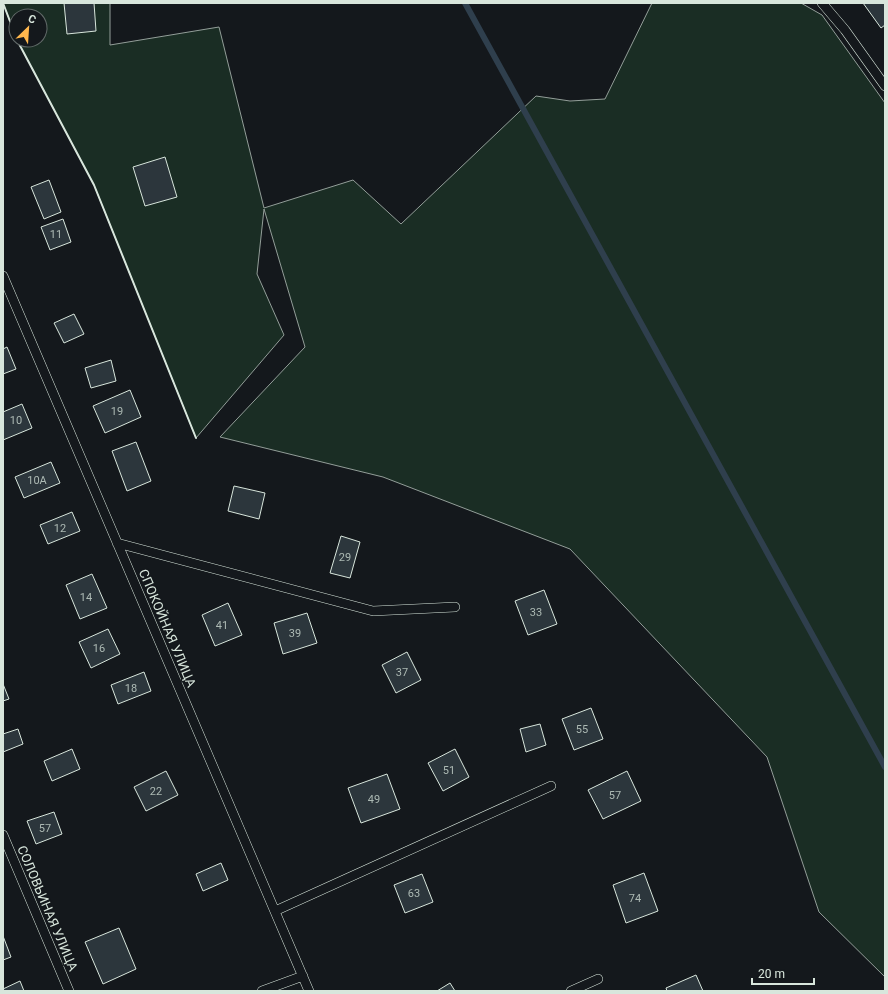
<svg xmlns="http://www.w3.org/2000/svg" width="888" height="994" viewBox="0 0 888 994" font-family="Roboto,sans-serif">
	<rect width="100%" height="100%" fill="#14181c"/>
	<!-- green -->
	<path fill="#1a2d24" stroke="#939e99" d="M3,3H110V45L219,27L264,208L353,180L401,224L536,96L570,101L605,99L652,3H801L822,15L885,103V977L819,912L767,757L570,549L383,477L220,437L305,347L264,209L257,274L284,335L196,438L94,185L17,40H40V16H16V37Z"/>
	<g fill="none" stroke-linecap="round" stroke-linejoin="round">
		<!-- stream -->
		<path stroke="#2f3f4d" stroke-width="6" d="M465,3L885,767"/>
	</g>
	<!-- building -->
	<path fill="#2c363c" stroke="#d8e6dc" d="M64,3H94L96,31L67,34Z
		M863,3H885V25L881,28Z
		M165,157L177,197L145,206L133,167Z
		M49,180L61,212L44,219L31,187Z
		M63,219L71,242L50,250L41,227Z
		M74,314L84,334L64,343L54,323Z
		M7,347L16,369L3,374V349Z
		M111,360L116,381L91,388L85,368Z
		M130,390L141,417L105,433L93,406Z
		M22,404L32,428L3,440V412Z
		M136,442L151,481L127,491L112,451Z
		M51,462L60,483L24,498L15,477Z
		M234,486L265,493L259,519L228,511Z
		M72,512L80,531L48,544L40,525Z
		M341,536L360,542L350,578L330,573Z
		M92,574L107,608L80,619L66,585Z
		M544,590L557,624L528,635L515,601Z
		M228,603L242,635L215,646L202,615Z
		M307,613L317,643L283,654L274,623Z
		M108,629L120,654L91,668L79,642Z
		M407,652L421,680L396,693L382,665Z
		M144,672L151,691L118,704L111,685Z
		M3,684L9,699L3,701Z
		M591,708L603,739L574,750L562,719Z
		M540,724L546,745L526,752L520,729Z
		M18,729L23,744L3,752V734Z
		M72,749L80,769L52,781L44,761Z
		M455,749L469,777L443,791L428,763Z
		M166,771L178,795L146,811L134,787Z
		M627,771L641,801L603,819L588,790Z
		M387,774L400,809L361,823L348,788Z
		M54,812L62,834L36,844L27,821Z
		M221,863L228,880L203,891L196,874Z
		M644,873L658,911L626,923L613,885Z
		M422,874L433,902L405,913L394,885Z
		M119,928L136,969L103,984L85,942Z
		M3,936L11,957L3,960Z
		M696,975L703,991H667L666,988Z
		M20,981L24,991H3V989Z
		M450,983L455,991H437Z"/>
	<g fill="none" stroke-linecap="round" stroke-linejoin="round">
		<!-- lane casing -->
		<g stroke="#d8e6dc" stroke-width="10">
			<path id="lane" d="M822,3L845,30L885,86
				M3,276L309,991
				M117,543L373,611L455,607
				M3,835L69,991
				M275,911L551,786
				M262,991L303,976
				M571,991L598,979"/>
		</g>
		<!-- lane -->
		<use href="#lane" stroke="#14181c" stroke-width="9"/>
		<!-- wall -->
		<path stroke="#d8e6dc" stroke-width="2" d="M3,3L16,37
			M17,40L94,185L196,438"/>
	</g>
	<g text-anchor="middle" stroke-width="3" stroke-linejoin="round" paint-order="stroke">
		<!-- number labels -->
		<g font-size="11" fill="#adbab4">
			<text x="56" y="238">11</text>
			<text x="117" y="415">19</text>
			<text x="16" y="424">10</text>
			<text x="37" y="484">10А</text>
			<text x="60" y="532">12</text>
			<text x="345" y="561">29</text>
			<text x="86" y="601">14</text>
			<text x="536" y="616">33</text>
			<text x="222" y="629">41</text>
			<text x="295" y="637">39</text>
			<text x="99" y="652">16</text>
			<text x="402" y="676">37</text>
			<text x="131" y="692">18</text>
			<text x="582" y="733">55</text>
			<text x="449" y="774">51</text>
			<text x="156" y="795">22</text>
			<text x="615" y="799">57</text>
			<text x="374" y="803">49</text>
			<text x="45" y="832">57</text>
			<text x="414" y="897">63</text>
			<text x="635" y="902">74</text>
		</g>
		<!-- street labels -->
		<g font-size="13" fill="#d8e6dc" stroke="#14181c">
			<text transform="translate(168 628) rotate(67)" y="5">СПОКОЙНАЯ УЛИЦА</text>
			<text transform="translate(48 908) rotate(67)" y="5">СОЛОВЬИНАЯ УЛИЦА</text>
		</g>
	</g>
	<!-- border -->
	<rect width="888" height="994" fill="none" stroke="#d8e6dc" stroke-width="8"/>
	<!-- north arrow -->
	<g transform="translate(28 28) rotate(25)"><circle r="19" fill="#14181c" stroke="#626a69"/>
	<path d="M0-3L7 15L0 10L-7 15Z" fill="#ffb74d"/>
	<text y="-6" font-size="11" font-weight="bold" text-anchor="middle" fill="#d8e6dc">С</text>
	</g>
	<!-- scale -->
	<path d="M752 978v6h62v-6" fill="none" stroke="#d8e6dc" stroke-width="2"/>
	<text x="758" y="978" font-size="12" fill="#d8e6dc" stroke="#14181c" stroke-width="3" paint-order="stroke">20 m</text>
</svg>
